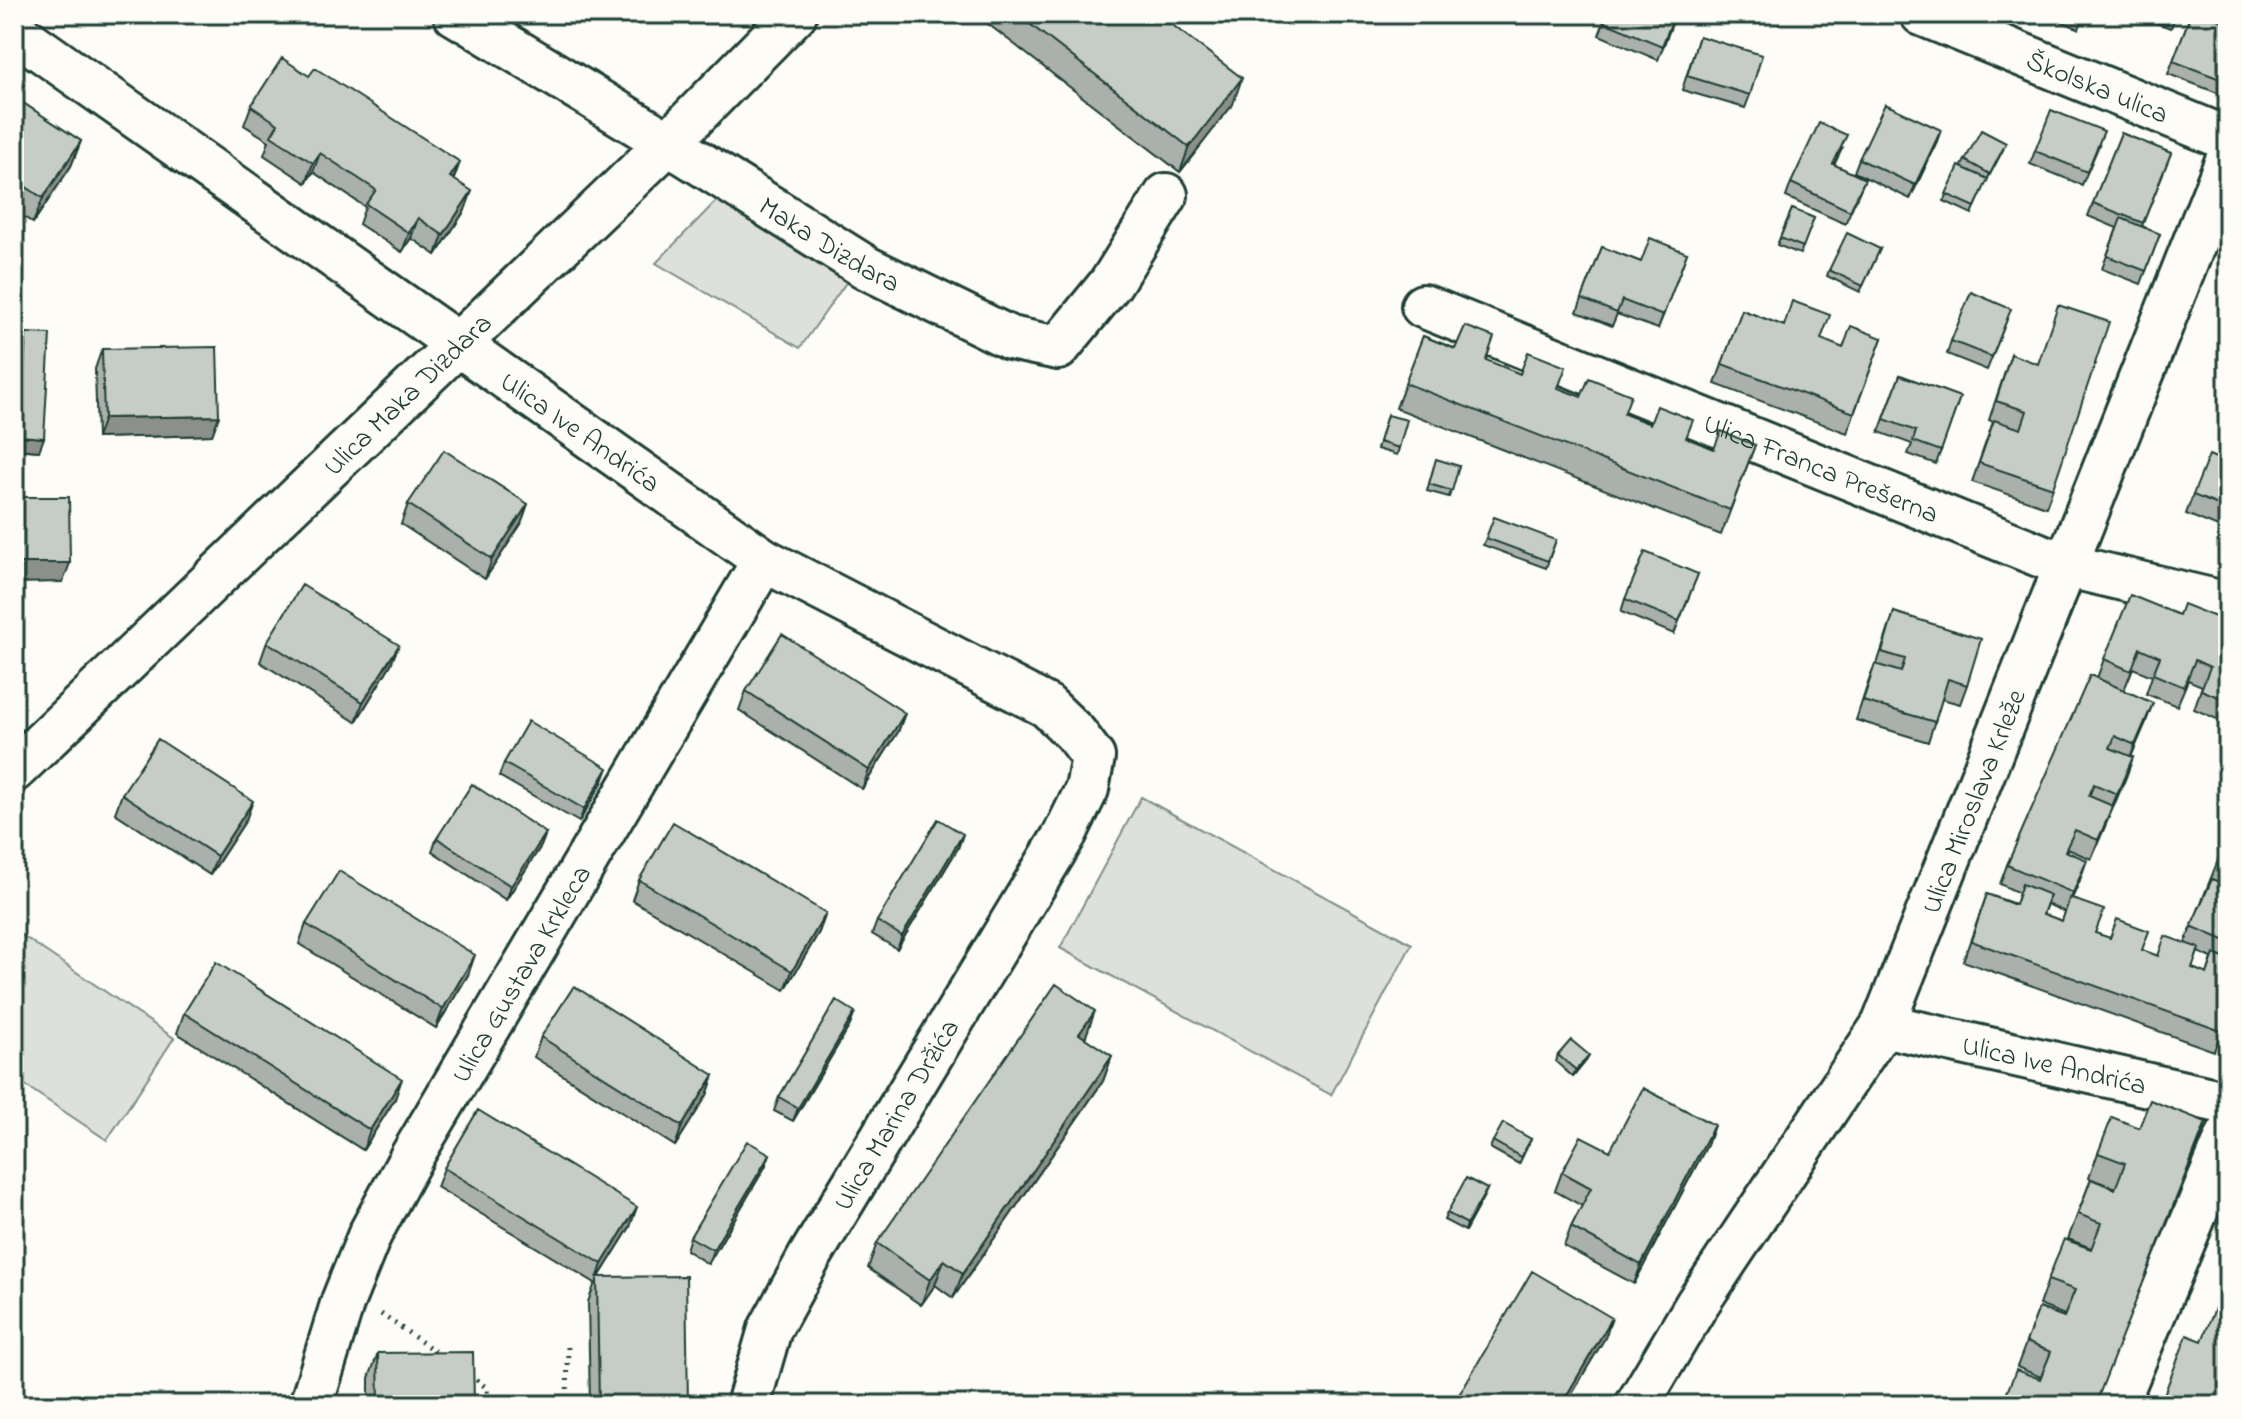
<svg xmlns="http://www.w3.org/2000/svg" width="2242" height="1419" viewBox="0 0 2242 1419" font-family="'Indie Flower',sans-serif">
	<rect width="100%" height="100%" fill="#fdfcf7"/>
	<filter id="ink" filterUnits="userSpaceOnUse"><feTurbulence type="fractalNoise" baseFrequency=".0125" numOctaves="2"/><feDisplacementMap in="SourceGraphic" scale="16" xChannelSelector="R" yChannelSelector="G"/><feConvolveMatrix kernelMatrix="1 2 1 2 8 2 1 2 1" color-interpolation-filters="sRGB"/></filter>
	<g filter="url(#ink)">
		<!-- green -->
		<path fill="#dde0db" stroke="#7e8e88" stroke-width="2" d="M721,196L850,277L800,348L656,263Z
			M1141,797L1412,944L1331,1095L1060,948Z
			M14,930L174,1038L107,1140L14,1078Z"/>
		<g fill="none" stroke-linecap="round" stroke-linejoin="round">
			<!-- minor casing -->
			<g stroke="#1f3d34" stroke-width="48">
				<g id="minor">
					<path id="s1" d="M455,14L668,143L867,268L1010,338L1058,348L1111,283L1166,195"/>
					<path id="s2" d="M1922,14L2228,139"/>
					<path id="s3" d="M14,31L764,560L1047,706L1075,733L1093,757L1087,789L1065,834L810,1256L770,1329L748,1405"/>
					<path id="s4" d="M1423,306L2064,565L2228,604"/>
					<path id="s5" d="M14,770L668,143L795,14"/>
					<path id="s6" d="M1883,1025L2228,1103"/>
					<path id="s7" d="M311,1405L343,1301L370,1234L412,1156L764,560"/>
					<path id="s8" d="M1637,1405L1697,1304L1883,1025L2228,158"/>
					<path d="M2116,1405L2228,1135"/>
				</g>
			</g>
			<!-- path -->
			<path stroke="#1f3d34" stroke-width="5" stroke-dasharray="2 6" stroke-linecap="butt" d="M381,1314L442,1356
				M470,1375L487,1388L488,1405
				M567,1405L568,1342"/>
			<!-- minor -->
			<use href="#minor" stroke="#fdfcf7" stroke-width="42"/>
		</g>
		<!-- wall -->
		<path fill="#aab0ab" stroke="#1f3d34" stroke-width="2" fill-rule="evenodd" d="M975,14H1158L1233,104L1180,172Z
			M1607,14H1676L1658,60L1599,35Z
			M2045,14H2085L2079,29Z
			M2128,14H2176L2171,28Z
			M2191,14L2228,23V97L2168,74Z
			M1699,36L1750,95L1745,108L1682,90Z
			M309,76L460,162L454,179L465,210L436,255L411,238L402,252L359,224L365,207L313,172L306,183L264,155L269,141L244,125L251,106Z
			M14,97L81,141L71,166L33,223L14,210Z
			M2121,133L2171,153L2142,226L2160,234L2141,284L2102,269L2117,228L2088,216Z
			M1936,144L1910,199L1854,172L1859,159Z
			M2099,145L2082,185L2030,164L2035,151Z
			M1842,149L1834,165L1865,179L1845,224L1786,197L1791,183Z
			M2003,150L1987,180L1972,214L1944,201L1965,160Z
			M1792,209L1814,218L1800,254L1777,245Z
			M1602,247L1641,262L1687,253L1658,329L1617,314L1612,326L1577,312Z
			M1880,249L1860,292L1827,276L1829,270Z
			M1742,310L1843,348L1882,338L1847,433L1715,384Z
			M2006,322L1987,370L1947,354L1951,341Z
			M26,333L39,451L15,449L21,346Z
			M1423,336L1714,449L1755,445L1721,535L1396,408Z
			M102,349L219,416L212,435L97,438L95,369Z
			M2011,354L2053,488L2046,507L1972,482L1993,422L1989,420Z
			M1900,375L1960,397L1936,464L1908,454L1912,444L1879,432Z
			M1387,415L1399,448L1397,455L1377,449Z
			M2228,463V531L2186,514L2193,495Z
			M1434,466H1459L1449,497L1427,491Z
			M408,504L521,524L485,579L401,524Z
			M1486,538L1556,540L1546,568L1483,545Z
			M1698,574L1674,634L1621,612L1625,599Z
			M1894,612L1967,685L1960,704L1942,699L1928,742L1856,720L1868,683L1875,664H1877Z
			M2179,615L2228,622V621V724L2194,709L2202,686L2188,680L2177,706L2146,694L2152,676L2133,668L2124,690L2146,722L2131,756L2133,757L2126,777L2091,859L2068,849L2067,851L2080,880L2072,898L2095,933L2158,956L2185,943L2228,835V1012L2214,1051L1963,961L1987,894L2015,904L2019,893L2000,884L2007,865L2097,678L2104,659ZM2047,904L2065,912L2062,921L2043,914ZM2198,952L2212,958L2207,974L2192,968Z
			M267,642L391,664L356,722L260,662Z
			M746,691L905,713L898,732L862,789L739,710Z
			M504,763L603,781L579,822L499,776Z
			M122,794L246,820L210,875L115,813Z
			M546,833L541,846L506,900L432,851L437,838Z
			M963,834L958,848L897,949L872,934L877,921Z
			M639,880L826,913L819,932L785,990L632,900Z
			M306,924L468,975L436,1028L299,944Z
			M855,1012L850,1025L793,1121L774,1111L779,1097Z
			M184,1013L395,1099L363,1150L177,1033Z
			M1086,1036L1084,1038L1112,1056L1103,1081L953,1298L935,1285L921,1305L868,1268L877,1243Z
			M541,1037L714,1075L707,1095L675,1146L534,1057Z
			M1558,1055L1586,1061L1573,1077L1556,1062Z
			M2206,1122L2197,1147L2040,1379L2041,1377L2017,1367L2039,1308L2064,1317L2065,1315L2039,1305L2048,1280L2091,1249V1248L2068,1239L2091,1179L2115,1188L2089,1178L2098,1153L2139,1128Z
			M1714,1125L1707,1145L1634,1284L1564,1246L1571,1227L1582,1206L1555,1191L1562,1172L1610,1151Z
			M1531,1139L1519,1164L1490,1148L1493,1141Z
			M770,1154L765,1167L708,1264L686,1250L690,1237Z
			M444,1168L630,1227L599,1277L688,1405H590L588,1302L595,1283L437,1187Z
			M1487,1189L1465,1231L1444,1220L1447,1213Z
			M378,1353L474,1405H369V1378Z"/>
		<!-- shaded-wall -->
		<path fill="#8b908b" stroke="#1f3d34" stroke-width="2" d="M1242,78L1233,104L1180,172L1189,147Z
			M1941,130L1936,144L1910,199L1915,185Z
			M81,141L71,166L33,223L43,198Z
			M320,153L313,172L306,183L313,163Z
			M460,162L452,182L450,177Z
			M472,191L465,210L436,255L443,235Z
			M418,218L411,238L402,252L409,233Z
			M219,416L212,435L97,438L104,418Z
			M20,436L44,438L39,451L15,449Z
			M528,504L521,524L485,579L492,559Z
			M14,563H70L63,582L14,583Z
			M399,645L391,664L356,722L363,702Z
			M2153,703L2146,722L2128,764L2135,745Z
			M905,713L898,732L862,789L869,770Z
			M2133,757L2126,777L2091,859L2117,794Z
			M608,768L603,781L579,822L584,809Z
			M253,801L246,820L210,875L217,856Z
			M546,833L541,846L506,900L511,886Z
			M963,834L958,848L897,949L902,936Z
			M2087,860L2080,880L2066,913L2073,893Z
			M826,913L819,932L785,990L792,971Z
			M475,955L468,975L436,1028L443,1009Z
			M1095,1011L1086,1036L1070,1059L1079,1034Z
			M855,1012L850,1025L793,1121L798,1108Z
			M1589,1055L1586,1061L1573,1077L1576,1070Z
			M1112,1056L1103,1081L953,1298L963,1273Z
			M714,1075L707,1095L675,1146L682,1126Z
			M402,1079L395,1099L363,1150L370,1130Z
			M1714,1125L1707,1145L1634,1284L1641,1265Z
			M770,1154L765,1167L708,1264L713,1250Z
			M1487,1189L1484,1196L1465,1231L1467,1224Z
			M637,1207L630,1227L597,1280L602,1264Z
			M944,1260L935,1285L921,1305L930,1280Z
			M1612,1318L1605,1338L1565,1405H1561Z"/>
		<!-- building -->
		<path fill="#c6cdc7" stroke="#1f3d34" stroke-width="2" d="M1017,14H1158L1242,78L1189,147Z
			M1607,14H1675L1662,46L1604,22Z
			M2191,14H2204L2228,23V82L2173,61Z
			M1699,36L1762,55L1750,95L1687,76Z
			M282,58L309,76L315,68L460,162L450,177L472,191L443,235L418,218L409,233L366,204L376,190L320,153L313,163L271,136L278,124L251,106Z
			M14,97L81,141L43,198L14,179Z
			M1885,104L1941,130L1915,185L1859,159Z
			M2051,110L2104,131L2087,172L2035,151Z
			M1819,123L1847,135L1833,164L1865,179L1850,211L1791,183Z
			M1981,130L2006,143L1990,174L1965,160Z
			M2121,133L2171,153L2143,223L2093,203Z
			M1959,166L1988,179L1975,207L1946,194Z
			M1792,209L1814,218L1803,247L1780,238Z
			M2121,218L2160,234L2146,271L2107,256Z
			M1847,233L1880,249L1863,286L1829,270Z
			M1650,238L1687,253L1663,316L1622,300L1617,313L1582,299L1602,247L1641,262Z
			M1971,292L2011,309L1992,357L1951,341Z
			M1792,301L1830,315L1821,339L1843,348L1851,326L1882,338L1854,413L1722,364L1742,310L1784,326Z
			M2058,305L2109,322L2053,488L1979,463L1994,420L2021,429L2027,411L1996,401L2011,354L2038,364Z
			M1465,326L1494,337L1486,360L1520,374L1528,352L1566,367L1558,388L1581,397L1589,378L1631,395L1624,414L1650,424L1657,406L1693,420L1686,438L1714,449L1721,431L1755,445L1730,510L1405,383L1423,336L1455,349Z
			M26,333L50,334L44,438L20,436Z
			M217,347L219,416L104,418L102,349Z
			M1900,375L1960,397L1941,451L1913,441L1916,431L1884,419Z
			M1387,415L1407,420L1399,448L1379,442Z
			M444,450L528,504L492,559L408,504Z
			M2209,455L2228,463V509L2193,495Z
			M1436,459L1459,466L1452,491L1429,484Z
			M14,497H69L70,563H14Z
			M1494,517L1556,540L1548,561L1486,538Z
			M1645,552L1698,574L1679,621L1625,599Z
			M302,585L399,645L363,702L267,642Z
			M2130,595L2179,615L2183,604L2228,622V621V701L2201,690L2210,667L2195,660L2184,687L2153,674L2160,657L2140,648L2131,671L2104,659Z
			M1894,612L1981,639L1967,685L1948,679L1935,722L1863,701L1875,664L1901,672L1905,659L1882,652Z
			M782,634L905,713L869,770L746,691Z
			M2090,675L2153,703L2135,745L2115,736L2110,748L2133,757L2117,794L2094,784L2089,796L2113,806L2098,840L2075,830L2065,851L2087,860L2073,893L2007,865Z
			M528,721L608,768L584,809L504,763Z
			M158,739L253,801L217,856L122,794Z
			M472,784L546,833L511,886L437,838Z
			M938,819L963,834L902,936L877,921Z
			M673,822L826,913L792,971L639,880Z
			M2228,835V864L2218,860Z
			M339,871L475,955L443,1009L306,924Z
			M2212,879L2228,886V942L2191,926Z
			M2022,884L2050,895L2043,914L2062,921L2070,898L2104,910L2095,933L2110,938L2117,919L2149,931L2142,950L2158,956L2165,936L2199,948L2192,968L2207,974L2214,954L2228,960V1012L2221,1031L1971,941L1987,894L2015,905Z
			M216,962L402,1079L370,1130L184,1013Z
			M1056,984L1095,1011L1079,1034L1112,1056L963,1273L944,1260L930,1280L877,1243Z
			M574,986L714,1075L682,1126L541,1037Z
			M836,1000L855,1012L798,1108L779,1097Z
			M1571,1040L1589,1055L1576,1070L1558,1055Z
			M1643,1088L1714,1125L1641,1265L1571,1227L1591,1188L1562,1172L1581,1136L1610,1151Z
			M2150,1100L2206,1122L2095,1405H2002L2016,1370L2040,1379L2051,1352L2026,1342L2039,1308L2064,1317L2075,1290L2048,1280L2064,1239L2091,1249L2101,1223L2078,1214L2091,1179L2115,1189L2125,1163L2098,1153L2112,1117L2139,1128Z
			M478,1110L637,1207L602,1264L444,1168Z
			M1503,1123L1531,1139L1521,1157L1493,1141Z
			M747,1141L770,1154L713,1250L690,1237Z
			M1466,1178L1487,1189L1467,1224L1447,1213Z
			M1532,1271L1612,1318L1561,1405H1453Z
			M686,1276L688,1405H599L597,1277Z
			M2228,1276V1405H2160L2187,1335L2202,1341Z
			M473,1352L474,1405H379L378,1353Z"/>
	</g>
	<g text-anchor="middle" stroke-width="7" stroke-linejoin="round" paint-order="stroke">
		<!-- street labels -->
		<g font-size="28" fill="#1f3d34" stroke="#fdfcf7">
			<text dy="10" stroke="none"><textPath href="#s2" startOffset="190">Školska ulica</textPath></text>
			<text dy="10" stroke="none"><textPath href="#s1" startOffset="440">Maka Dizdara</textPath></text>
			<text dy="10" stroke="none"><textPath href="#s5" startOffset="544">Ulica Maka Dizdara</textPath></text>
			<text dy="10" stroke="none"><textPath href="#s3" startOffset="694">Ulica Ive Andrića</textPath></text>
			<text dy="10" stroke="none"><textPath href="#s4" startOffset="430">Ulica Franca Prešerna</textPath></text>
			<text dy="10" stroke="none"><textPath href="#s8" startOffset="694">Ulica Miroslava Krleže</textPath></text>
			<text dy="10" stroke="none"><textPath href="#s7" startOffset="482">Ulica Gustava Krkleca</textPath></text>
			<text dy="10" stroke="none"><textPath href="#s6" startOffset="176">Ulica Ive Andrića</textPath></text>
			<text transform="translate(895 1114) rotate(-59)" y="10">Ulica Marina Držića</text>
		</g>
	</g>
	<!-- margin -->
	<rect width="2242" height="1419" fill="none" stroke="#fdfcf7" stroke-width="48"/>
	<rect x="24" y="24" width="2194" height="1371" fill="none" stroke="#1f3d34" stroke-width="3" filter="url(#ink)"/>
</svg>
